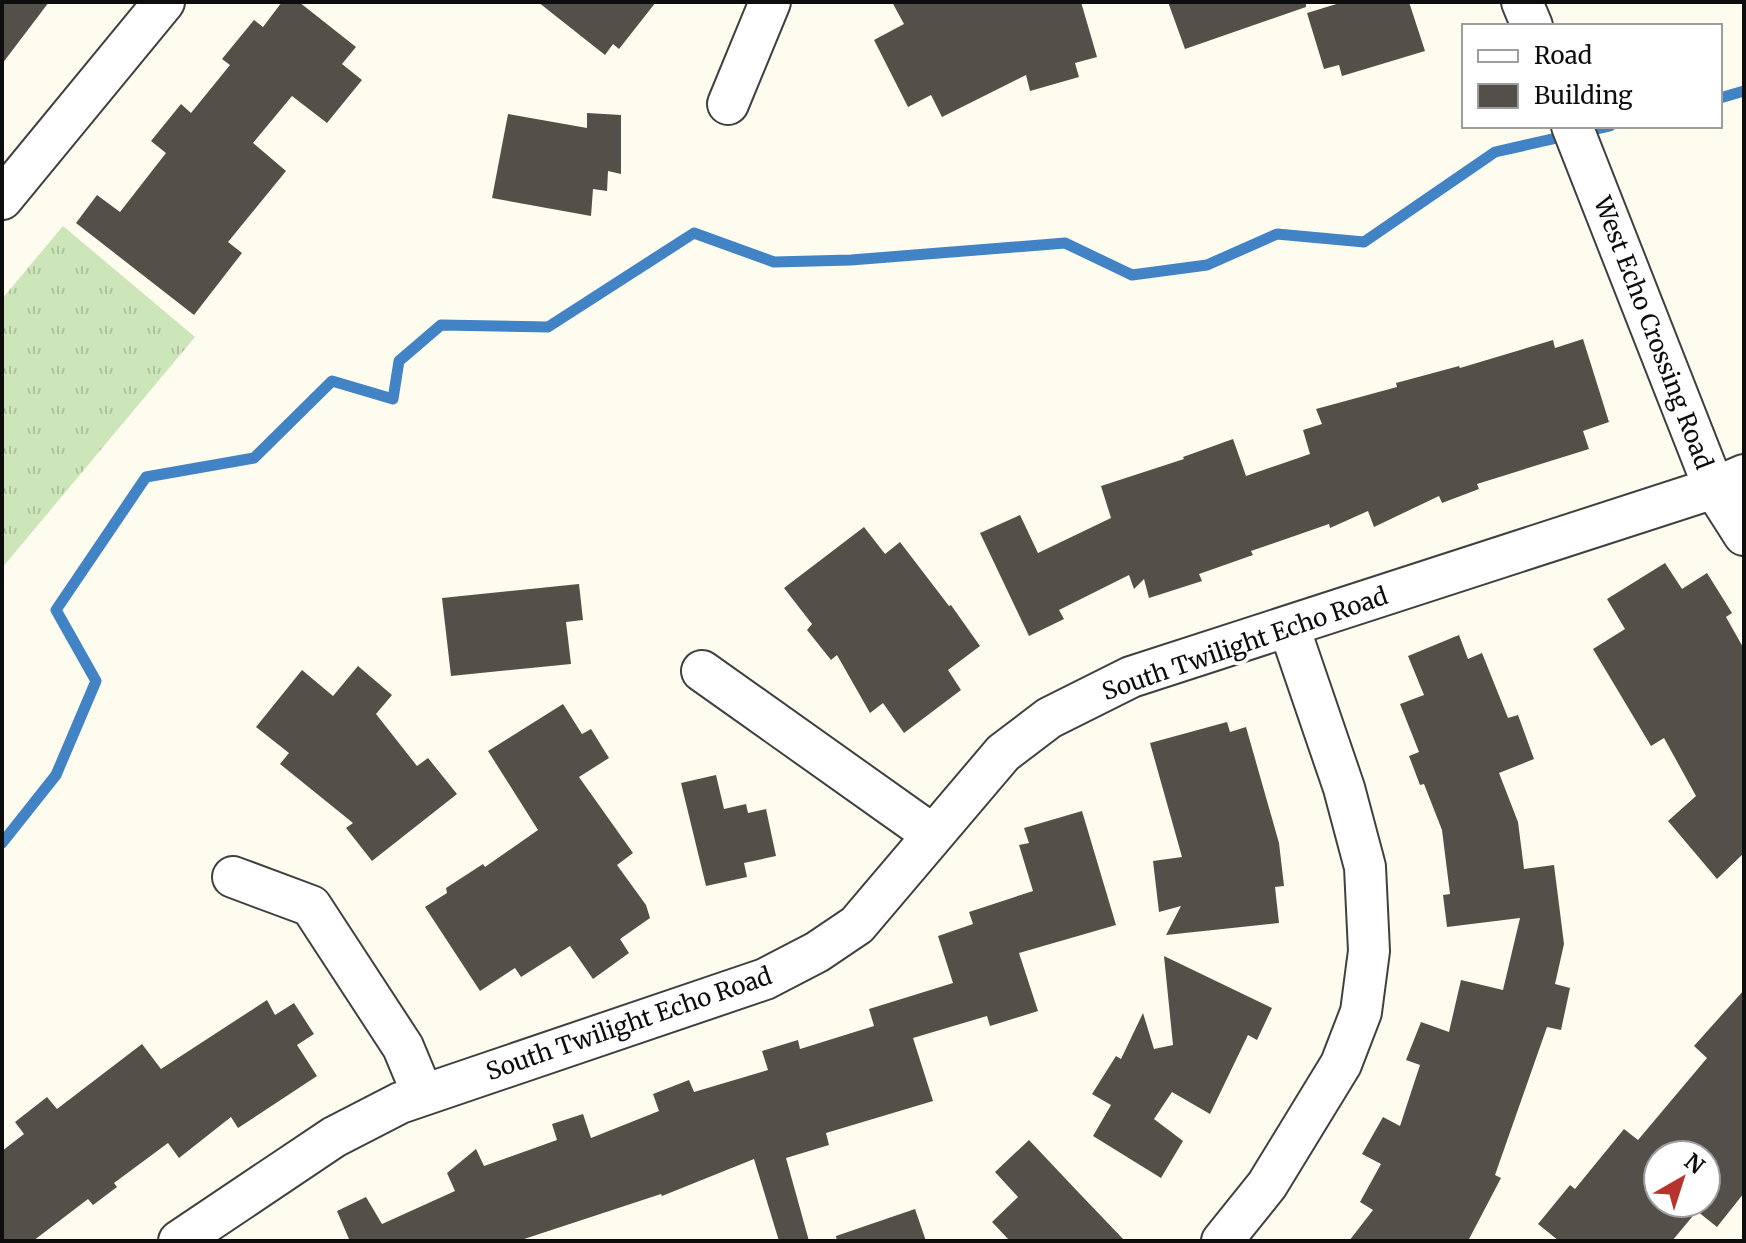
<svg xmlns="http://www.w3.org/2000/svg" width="1746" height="1243" viewBox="0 0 1746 1243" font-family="Merriweather,serif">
	<defs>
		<pattern id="grass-tufts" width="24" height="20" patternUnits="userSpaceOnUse" patternTransform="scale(2)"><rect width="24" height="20" fill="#cce6b9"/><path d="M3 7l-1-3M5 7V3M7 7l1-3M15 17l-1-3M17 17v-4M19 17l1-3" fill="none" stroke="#aec49e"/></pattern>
	</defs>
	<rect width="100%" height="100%" fill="#fefcee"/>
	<!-- grass -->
	<path fill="url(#grass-tufts)" d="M63,226L195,337L2,568V299Z"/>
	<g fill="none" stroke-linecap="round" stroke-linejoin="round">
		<!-- stream -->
		<path stroke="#4183c5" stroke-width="11" d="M1720,98L1744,91
			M2,843L56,775L96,681L56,610L146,477L254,458L332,381L393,399L399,361L441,325L548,327L694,233L774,262L851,260L1065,243L1132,275L1207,265L1277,234L1364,242L1495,152L1610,126"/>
	</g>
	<!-- building -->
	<path fill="#554f4a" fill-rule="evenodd" d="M2,2H49L2,64Z
		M282,2H299L356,47L342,64L362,80L327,123L292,96L253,143L286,171L228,242L242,253L194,315L76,223L97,195L120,212L166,153L151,141L181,104L191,113L230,65L222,59L254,20L263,27Z
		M538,2H656L619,49L613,44L605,55Z
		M892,2H1081L1097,57L1075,63L1079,77L1030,91L1026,75L942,117L931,95L908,107L874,40L904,24Z
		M1168,2H1306V7L1185,49Z
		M1343,2H1409L1425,51L1342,76L1339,65L1324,69L1307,13Z
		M587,113L621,115V174L608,171L607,191L593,189L591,216L492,198L508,114L587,128Z
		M1583,339L1609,422L1583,431L1589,449L1477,484L1479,489L1442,503L1439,496L1374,527L1368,511L1330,528L1329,524L1251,551L1253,555L1199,574L1202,581L1149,598L1144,579L1134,589L1129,575L1059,610L1064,619L1029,636L980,533L1020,515L1038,553L1111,518L1101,486L1184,459L1183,457L1233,439L1246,476L1310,454L1303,430L1322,424L1316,409L1397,387L1396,383L1459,366L1460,368L1553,340L1555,348Z
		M864,527L885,554L900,542L949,606L951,605L980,646L948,670L961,690L904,733L883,703L870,713L837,655L831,660L807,630L812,624L784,588Z
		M1665,563L1682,589L1707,573L1732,613L1726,617L1744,649V853L1717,879L1668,821L1696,796L1664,738L1651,746L1593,649L1625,629L1607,599Z
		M579,584L583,620L566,622L571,664L451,676L442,598Z
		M1459,635L1468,659L1482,653L1508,718L1518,715L1534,759L1499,773L1518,822L1524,869L1554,865L1564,944L1555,984L1570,988L1561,1030L1547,1027L1495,1175L1501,1178L1468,1241H1349L1373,1210L1360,1202L1381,1164L1362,1154L1383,1117L1400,1126L1420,1065L1406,1060L1421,1022L1449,1032L1461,980L1503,990L1520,918L1447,927L1443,895L1450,894L1442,830L1424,784L1420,785L1409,756L1419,752L1400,704L1424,695L1408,656Z
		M358,666L392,695L376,714L417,766L428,758L457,794L372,861L346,828L353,823L280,764L289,753L256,727L302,670L333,696Z
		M563,704L582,734L591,729L609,758L579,777L633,853L617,865L646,905L650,918L620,939L629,953L593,979L570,946L521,977L515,968L480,991L425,907L447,893L446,888L483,864L485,867L538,830L488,751Z
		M1227,722L1230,732L1246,727L1279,843L1284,886L1275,887L1279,923L1166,935L1181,906L1159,912L1153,861L1182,857L1150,743Z
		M716,775L724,809L746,804L748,813L766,809L776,856L744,863L747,877L706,886L681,783Z
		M1082,811L1116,925L1019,953L1038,1011L990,1026L987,1016L913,1038L933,1101L826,1133L829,1145L786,1158L809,1241H779L754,1159L662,1196L661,1194L518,1241H345L349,1239L337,1211L366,1197L382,1224L455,1191L447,1173L476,1149L484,1166L557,1140L552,1124L583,1114L591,1138L659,1111L653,1094L689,1080L694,1092L768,1070L762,1051L798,1040L800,1049L874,1026L869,1009L953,983L938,936L973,924L969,912L1033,891L1019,845L1029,843L1024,828Z
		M1164,956L1272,1008L1257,1040L1248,1035L1210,1114L1172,1092L1154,1119L1183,1141L1161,1178L1093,1136L1111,1105L1092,1094L1116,1056L1121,1059L1143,1013L1154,1049L1173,1045Z
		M1744,990V1193L1717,1227L1697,1211L1672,1241H1559L1538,1224L1570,1185L1575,1189L1624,1129L1638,1140L1707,1058L1694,1046ZM1658,1155H1706V1203H1658Z
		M267,1000L275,1015L294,1003L314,1034L297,1045L317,1076L238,1128L231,1117L179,1158L168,1143L114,1183L117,1187L93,1205L88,1199L33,1241H2V1151L24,1134L15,1122L47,1097L57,1109L142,1044L161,1069Z
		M1029,1140L1080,1194L1125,1241H1010L992,1222L1018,1197L995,1172Z
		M915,1209L926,1241H837L836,1236Z"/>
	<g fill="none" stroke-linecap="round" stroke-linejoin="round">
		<!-- minor casing -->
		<g stroke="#404040" stroke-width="44">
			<path id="minor" d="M1522,2L1532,26
				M728,104L770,2
				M1572,126L1714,488L1744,535
				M2,199L164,2
				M702,671L933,835
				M233,877L311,906L403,1047L423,1095
				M179,1241L334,1137L400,1103L765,979L817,952L857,925L1003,753L1049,718L1131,677L1714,488L1744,475
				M1222,1241L1267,1185L1341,1064L1361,1012L1369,951L1365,867L1344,788L1289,627"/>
		</g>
		<!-- minor -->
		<use href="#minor" stroke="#fff" stroke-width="40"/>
	</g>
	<g text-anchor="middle" stroke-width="8" stroke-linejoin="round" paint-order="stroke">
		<!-- street labels -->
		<g font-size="24" fill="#0d0d0d" stroke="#fff">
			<text transform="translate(1653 333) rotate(69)" y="8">West Echo Crossing Road</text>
			<text transform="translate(1245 644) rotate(-19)" y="8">South Twilight Echo Road</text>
			<text transform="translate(629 1024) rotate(-19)" y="8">South Twilight Echo Road</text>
		</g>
	</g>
	<!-- border -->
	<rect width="1746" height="1243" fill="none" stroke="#0d0d0d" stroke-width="8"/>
	<!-- legend -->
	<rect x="1462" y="24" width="260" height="104" fill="#ffffff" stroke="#9e9e9e" stroke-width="2"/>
	<rect x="1478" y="50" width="40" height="12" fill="#ffffff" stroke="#9e9e9e" stroke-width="2"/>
	<text x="1534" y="64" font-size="24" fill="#0d0d0d">Road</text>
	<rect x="1478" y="84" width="40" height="24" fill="#554f4a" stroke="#9e9e9e" stroke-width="2"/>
	<text x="1534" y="104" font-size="24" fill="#0d0d0d">Building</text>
	<!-- north arrow -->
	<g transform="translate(1682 1179) rotate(39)"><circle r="38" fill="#ffffff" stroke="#9e9e9e" stroke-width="2"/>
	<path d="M0-6L14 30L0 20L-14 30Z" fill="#b5342d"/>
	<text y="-12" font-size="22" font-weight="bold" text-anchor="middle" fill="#0d0d0d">N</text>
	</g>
</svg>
